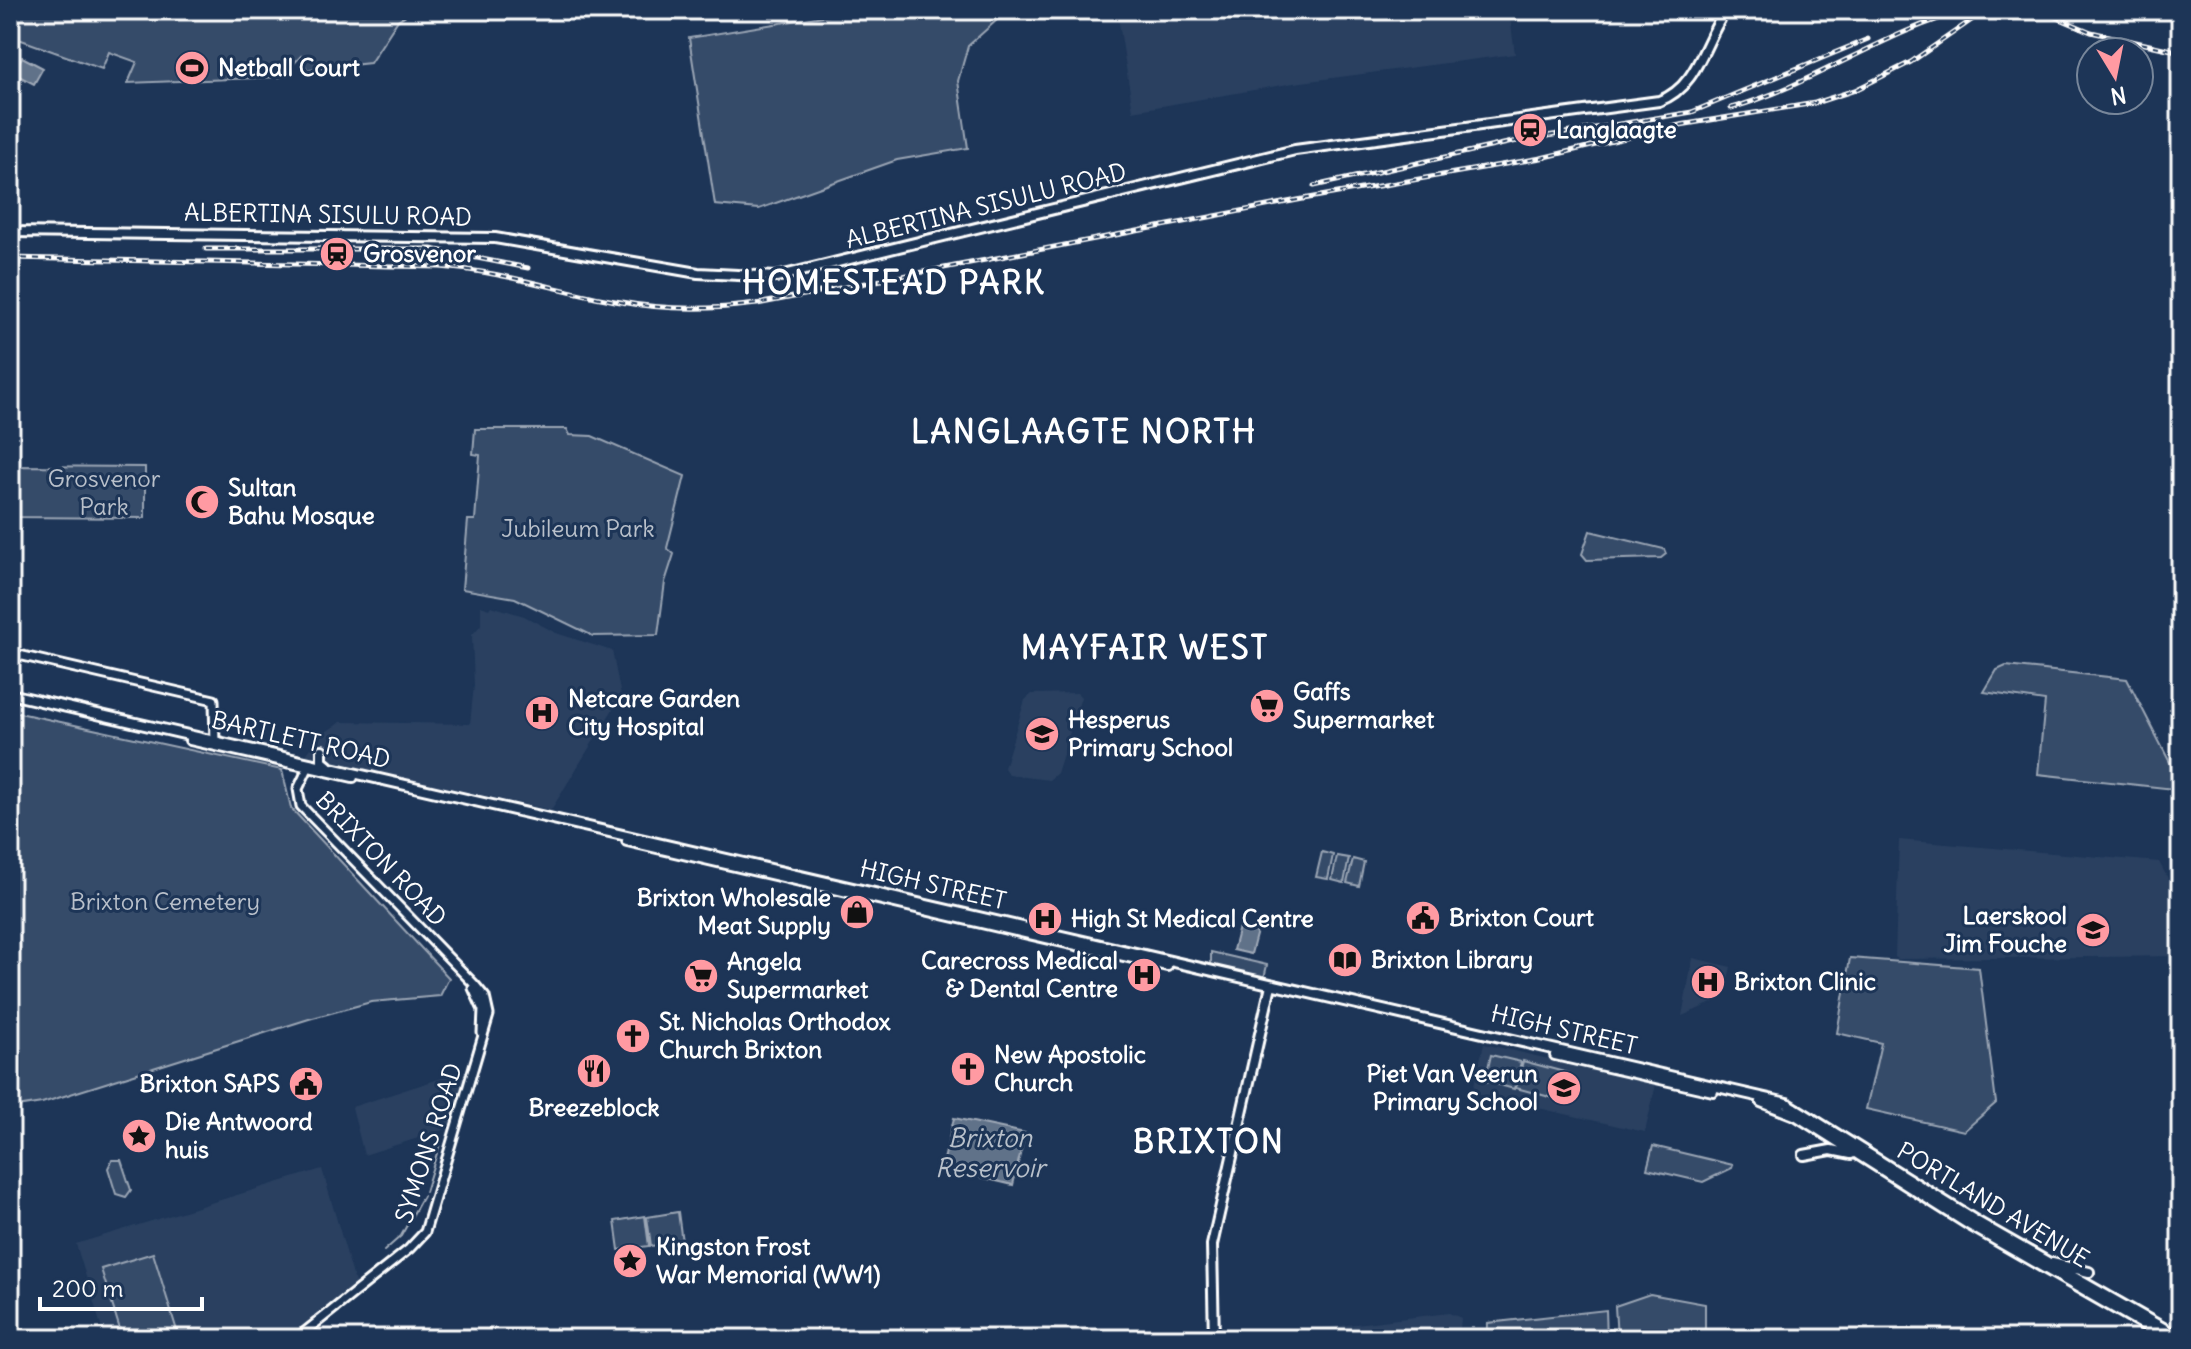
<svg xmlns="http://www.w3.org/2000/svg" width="2191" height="1349" viewBox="0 0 2191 1349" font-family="Delius,sans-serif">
	<rect width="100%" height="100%" fill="#1d3557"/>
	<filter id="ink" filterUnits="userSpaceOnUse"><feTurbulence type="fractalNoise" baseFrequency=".0125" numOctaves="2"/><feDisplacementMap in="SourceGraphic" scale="16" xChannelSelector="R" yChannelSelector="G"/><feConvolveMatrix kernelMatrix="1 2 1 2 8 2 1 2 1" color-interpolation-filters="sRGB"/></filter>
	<g filter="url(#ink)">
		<!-- built -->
		<path fill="#2a4161" d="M1117,10H1509L1515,54L1294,83L1133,111Z
			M481,606L489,609L491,606L524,616L556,633L612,651L621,696L551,810L305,756L321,735L341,722L470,724L474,685L472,635L481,625Z
			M1077,693L1081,697L1057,773L1049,780L1009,775L1004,768L1025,700L1032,694Z
			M1899,840L2159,862L2181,903V956L1898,959L1895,957Z
			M1693,958L1731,967L1723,998L1682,1016Z
			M1484,1044L1656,1084L1645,1132L1472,1093Z
			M470,1069L453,1127L364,1155L352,1107Z
			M322,1169L356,1286L292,1339H105L76,1244Z
			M1449,1313L1461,1318L1459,1339H1229Z"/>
		<!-- green -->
		<path fill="#364b69" stroke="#9aa5b4" stroke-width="2" d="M10,10H414L398,20L370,63L307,70L301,56L281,77L128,83L137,62L109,52L102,69L13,37Z
			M836,10H1008L968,46L958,81L968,148L897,160L759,209L715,205L689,38L835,14Z
			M475,429H567L570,435L592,436L685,476L667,548L674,554L665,582L658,635L593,636L515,598L462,589L468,520H475L480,455L473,454Z
			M10,466L145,467V518L10,517Z
			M1590,531L1664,549L1666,554L1661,558L1587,560L1582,554Z
			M2006,666L2127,679L2180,782L2174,789L2038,774L2045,701L1984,692L1997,670Z
			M10,711L282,770L291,808L449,978L440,996L371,1002L309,1019L42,1103L10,1108Z
			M1322,852L1333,855L1328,879L1316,877Z
			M1337,856L1349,858L1344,883L1332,880Z
			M1353,859L1364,862L1359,886L1347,883Z
			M1211,952L1267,965L1264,978L1211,965Z
			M1850,958L1979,968L1996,1103L1964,1131L1866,1109L1881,1043L1837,1033Z
			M1491,1055L1521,1062L1514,1089L1485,1081Z
			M1523,1061L1568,1073L1561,1100L1516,1088Z
			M1653,1146L1733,1165L1732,1168L1703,1182L1647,1169Z
			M112,1160H121L131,1190L126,1197L116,1194L108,1168Z
			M678,1212L682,1242L651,1246L647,1217Z
			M645,1216L649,1246L619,1250L615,1221Z
			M153,1253L178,1334L163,1339H123L101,1269Z
			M1650,1294L1705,1304V1339H1617L1615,1306Z
			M1606,1310L1607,1339H1487L1488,1323Z"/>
		<!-- water -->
		<path fill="#617289" stroke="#a0aab8" stroke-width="2" d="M22,57L43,68L34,84L13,73Z
			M1239,927L1257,931L1251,954L1233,950Z
			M954,1118L1025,1133L1013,1185L942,1168Z"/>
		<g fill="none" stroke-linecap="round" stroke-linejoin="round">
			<!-- stream -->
			<path stroke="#a0aab8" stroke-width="2" d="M425,1192L441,1140
				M384,1251L401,1236L423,1196"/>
			<!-- secondary casing -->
			<g stroke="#fff" stroke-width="13">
				<path id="secondary" d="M10,653L214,700L215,744
					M473,988L483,1010L482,1033
					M296,1339L409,1249L425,1232L489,1015L485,997L475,985L301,806L298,789L310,764"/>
			</g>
			<!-- primary casing -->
			<g stroke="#fff" stroke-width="14">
				<path id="primary" d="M10,232L495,238L698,273L776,277L1295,150L1659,101C1698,87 1704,41 1726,10
					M10,694L1787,1103L1976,1221L2181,1338
					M190,740L353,777
					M322,750V761L328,766
					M627,841L1167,966
					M1555,1055L1713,1091
					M1761,1102L1797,1116L1971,1226L2168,1339
					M1804,1155L1831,1150L1851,1154
					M2052,1263L2089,1272
					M1214,1339L1212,1245L1271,985"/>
			</g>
			<!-- secondary -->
			<use href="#secondary" stroke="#1d3557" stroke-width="7"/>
			<!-- primary -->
			<use href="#primary" stroke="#1d3557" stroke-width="8"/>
			<!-- rail casing -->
			<g stroke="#fff" stroke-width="5">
				<path id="rail" d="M2039,10L2091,32L2181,52
					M2144,10L2181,20
					M1731,108C1814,85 1884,31 1968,10
					M1314,186L1517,141L1692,112L1868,39
					M206,249H431L528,268
					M10,258L440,267C500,271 556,290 615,301C662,310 710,310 757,304L1303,199L1541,158L1680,125L1815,103L1855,90L1911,62L1986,10"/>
			</g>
			<!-- rail -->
			<use href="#rail" stroke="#1d3557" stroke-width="2" stroke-dasharray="6" stroke-linecap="butt"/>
		</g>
	</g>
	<!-- icons -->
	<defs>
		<g id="stadium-disc" transform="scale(1.8)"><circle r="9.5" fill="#ff9aa2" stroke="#1d3557"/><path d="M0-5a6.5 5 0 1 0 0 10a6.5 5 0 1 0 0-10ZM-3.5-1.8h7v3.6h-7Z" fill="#111"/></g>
		<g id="station-disc" transform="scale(1.8)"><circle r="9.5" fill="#ff9aa2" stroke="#1d3557"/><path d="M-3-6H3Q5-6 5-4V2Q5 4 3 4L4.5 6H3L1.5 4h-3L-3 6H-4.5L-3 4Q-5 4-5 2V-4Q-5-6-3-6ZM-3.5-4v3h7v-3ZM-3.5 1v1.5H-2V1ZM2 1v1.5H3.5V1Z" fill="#111"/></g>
		<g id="mosque-disc" transform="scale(1.8)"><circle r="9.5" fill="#ff9aa2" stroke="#1d3557"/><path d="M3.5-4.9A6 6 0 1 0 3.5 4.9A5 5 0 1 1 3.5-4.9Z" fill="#111"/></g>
		<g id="supermarket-disc" transform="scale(1.8)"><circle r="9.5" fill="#ff9aa2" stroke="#1d3557"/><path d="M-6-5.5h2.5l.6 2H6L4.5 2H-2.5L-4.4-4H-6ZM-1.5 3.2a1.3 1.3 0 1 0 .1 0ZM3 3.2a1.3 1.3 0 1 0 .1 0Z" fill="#111"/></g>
		<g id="hospital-disc" transform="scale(1.8)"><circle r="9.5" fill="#ff9aa2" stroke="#1d3557"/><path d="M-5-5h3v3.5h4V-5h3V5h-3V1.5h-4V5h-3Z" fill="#111"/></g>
		<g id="school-disc" transform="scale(1.8)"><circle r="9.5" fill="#ff9aa2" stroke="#1d3557"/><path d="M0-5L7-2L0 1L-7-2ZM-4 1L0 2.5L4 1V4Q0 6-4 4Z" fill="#111"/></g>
		<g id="shop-disc" transform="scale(1.8)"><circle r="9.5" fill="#ff9aa2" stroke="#1d3557"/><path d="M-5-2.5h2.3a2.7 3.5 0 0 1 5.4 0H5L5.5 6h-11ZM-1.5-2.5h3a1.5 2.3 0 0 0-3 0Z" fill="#111"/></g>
		<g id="civic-disc" transform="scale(1.8)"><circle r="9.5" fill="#ff9aa2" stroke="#1d3557"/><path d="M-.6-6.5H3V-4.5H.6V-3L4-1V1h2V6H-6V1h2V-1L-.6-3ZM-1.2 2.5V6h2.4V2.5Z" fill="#111"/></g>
		<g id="library-disc" transform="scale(1.8)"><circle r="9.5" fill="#ff9aa2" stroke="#1d3557"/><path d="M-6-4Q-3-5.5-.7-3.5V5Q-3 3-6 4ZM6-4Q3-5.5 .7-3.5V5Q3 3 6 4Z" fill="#111"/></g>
		<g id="church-disc" transform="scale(1.8)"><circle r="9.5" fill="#ff9aa2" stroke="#1d3557"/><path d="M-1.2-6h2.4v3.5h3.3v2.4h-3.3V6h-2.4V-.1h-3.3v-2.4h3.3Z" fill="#111"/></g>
		<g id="restaurant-disc" transform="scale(1.8)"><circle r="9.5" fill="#ff9aa2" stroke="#1d3557"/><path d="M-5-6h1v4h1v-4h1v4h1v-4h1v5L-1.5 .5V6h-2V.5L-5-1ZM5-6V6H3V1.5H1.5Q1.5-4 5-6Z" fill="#111"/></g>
		<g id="sight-disc" transform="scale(1.8)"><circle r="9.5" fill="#ff9aa2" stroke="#1d3557"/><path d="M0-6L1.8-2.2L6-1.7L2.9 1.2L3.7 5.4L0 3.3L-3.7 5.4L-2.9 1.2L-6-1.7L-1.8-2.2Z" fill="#111"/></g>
	</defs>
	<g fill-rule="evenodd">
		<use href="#stadium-disc" x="192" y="68"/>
		<use href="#station-disc" x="1530" y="130"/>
		<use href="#station-disc" x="337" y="254"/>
		<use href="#mosque-disc" x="202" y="502"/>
		<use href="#supermarket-disc" x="1267" y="706"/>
		<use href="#hospital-disc" x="542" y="713"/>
		<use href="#school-disc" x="1042" y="734"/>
		<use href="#shop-disc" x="857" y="912"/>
		<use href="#civic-disc" x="1423" y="918"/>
		<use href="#hospital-disc" x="1045" y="919"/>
		<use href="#school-disc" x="2093" y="930"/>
		<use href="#library-disc" x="1345" y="960"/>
		<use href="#hospital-disc" x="1144" y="975"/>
		<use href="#supermarket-disc" x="701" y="976"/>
		<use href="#hospital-disc" x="1708" y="982"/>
		<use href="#church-disc" x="633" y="1036"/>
		<use href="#church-disc" x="968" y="1069"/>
		<use href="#restaurant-disc" x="594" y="1071"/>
		<use href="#civic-disc" x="306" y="1084"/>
		<use href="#school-disc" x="1564" y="1088"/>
		<use href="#sight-disc" x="139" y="1136"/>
		<use href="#sight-disc" x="630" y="1261"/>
	</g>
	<g text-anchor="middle" stroke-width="6" stroke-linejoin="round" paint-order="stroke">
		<!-- poi labels -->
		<g font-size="24" font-weight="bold" fill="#fff" stroke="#1d3557" text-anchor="start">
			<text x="218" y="76">Netball Court</text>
			<text x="1556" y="138">Langlaagte</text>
			<text x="363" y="262">Grosvenor</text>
			<text x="228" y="496">Sultan<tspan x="228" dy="28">Bahu Mosque</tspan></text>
			<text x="1293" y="700">Gaffs<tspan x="1293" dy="28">Supermarket</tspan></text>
			<text x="568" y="707">Netcare Garden<tspan x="568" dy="28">City Hospital</tspan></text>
			<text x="1068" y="728">Hesperus<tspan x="1068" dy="28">Primary School</tspan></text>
			<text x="831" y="906" text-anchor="end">Brixton Wholesale<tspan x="831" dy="28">Meat Supply</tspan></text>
			<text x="2067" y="924" text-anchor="end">Laerskool<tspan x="2067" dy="28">Jim Fouche</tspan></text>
			<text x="1449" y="926">Brixton Court</text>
			<text x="1071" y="927">High St Medical Centre</text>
			<text x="1371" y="968">Brixton Library</text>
			<text x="1118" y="969" text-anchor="end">Carecross Medical<tspan x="1118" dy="28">&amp; Dental Centre</tspan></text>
			<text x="727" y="970">Angela<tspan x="727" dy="28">Supermarket</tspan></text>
			<text x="1734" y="990">Brixton Clinic</text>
			<text x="659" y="1030">St. Nicholas Orthodox<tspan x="659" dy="28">Church Brixton</tspan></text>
			<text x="994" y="1063">New Apostolic<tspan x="994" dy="28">Church</tspan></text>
			<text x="1538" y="1082" text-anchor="end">Piet Van Veerun<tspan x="1538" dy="28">Primary School</tspan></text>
			<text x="280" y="1092" text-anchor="end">Brixton SAPS</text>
			<text x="594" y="1116" text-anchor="middle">Breezeblock</text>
			<text x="165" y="1130">Die Antwoord<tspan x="165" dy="28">huis</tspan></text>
			<text x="656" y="1255">Kingston Frost<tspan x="656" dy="28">War Memorial (WW1)</tspan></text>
		</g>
		<!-- street labels -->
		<g font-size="24" fill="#fff" stroke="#1d3557">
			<text transform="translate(986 206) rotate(-14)" y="8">ALBERTINA SISULU ROAD</text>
			<text transform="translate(328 215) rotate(1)" y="8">ALBERTINA SISULU ROAD</text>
			<text transform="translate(301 740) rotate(13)" y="8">BARTLETT ROAD</text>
			<text transform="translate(381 859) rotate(46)" y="8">BRIXTON ROAD</text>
			<text transform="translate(933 885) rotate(13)" y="8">HIGH STREET</text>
			<text transform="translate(1564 1030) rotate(13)" y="8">HIGH STREET</text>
			<text transform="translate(429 1143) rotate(-72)" y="8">SYMONS ROAD</text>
			<text transform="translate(1993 1205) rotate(31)" y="8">PORTLAND AVENUE</text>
		</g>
		<!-- park labels -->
		<g font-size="24" fill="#b9c0ca" stroke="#1d3557">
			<text x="104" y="487">Grosvenor<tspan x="104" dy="28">Park</tspan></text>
			<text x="578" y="537">Jubileum Park</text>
			<text x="165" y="910">Brixton Cemetery</text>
		</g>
		<!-- water labels -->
		<g font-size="26" font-style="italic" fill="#b8c0ca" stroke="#1d3557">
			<text x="990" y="1147">Brixton<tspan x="990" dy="30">Reservoir</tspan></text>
		</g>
		<!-- district labels -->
		<g font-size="32" font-weight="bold" letter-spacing="2" fill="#fff" stroke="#1d3557">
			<text x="894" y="294">HOMESTEAD PARK</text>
			<text x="1084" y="443">LANGLAAGTE NORTH</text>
			<text x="1145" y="659">MAYFAIR WEST</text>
			<text x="1209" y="1153">BRIXTON</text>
		</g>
	</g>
	<!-- margin -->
	<rect width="2191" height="1349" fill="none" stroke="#1d3557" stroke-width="40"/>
	<rect x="20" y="20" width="2151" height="1309" fill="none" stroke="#fff" stroke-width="3" filter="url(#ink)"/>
	<!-- north arrow -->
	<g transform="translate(2115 76) rotate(170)"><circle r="38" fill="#1d3557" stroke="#77869a" stroke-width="2"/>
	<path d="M0-6L14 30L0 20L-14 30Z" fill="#ff9aa2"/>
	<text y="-12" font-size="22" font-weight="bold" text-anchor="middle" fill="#ffffff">N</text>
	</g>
	<!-- scale -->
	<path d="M40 1297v12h162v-12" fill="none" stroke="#ffffff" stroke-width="4"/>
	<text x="52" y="1297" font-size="24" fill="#ffffff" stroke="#1d3557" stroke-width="6" paint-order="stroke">200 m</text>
</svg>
